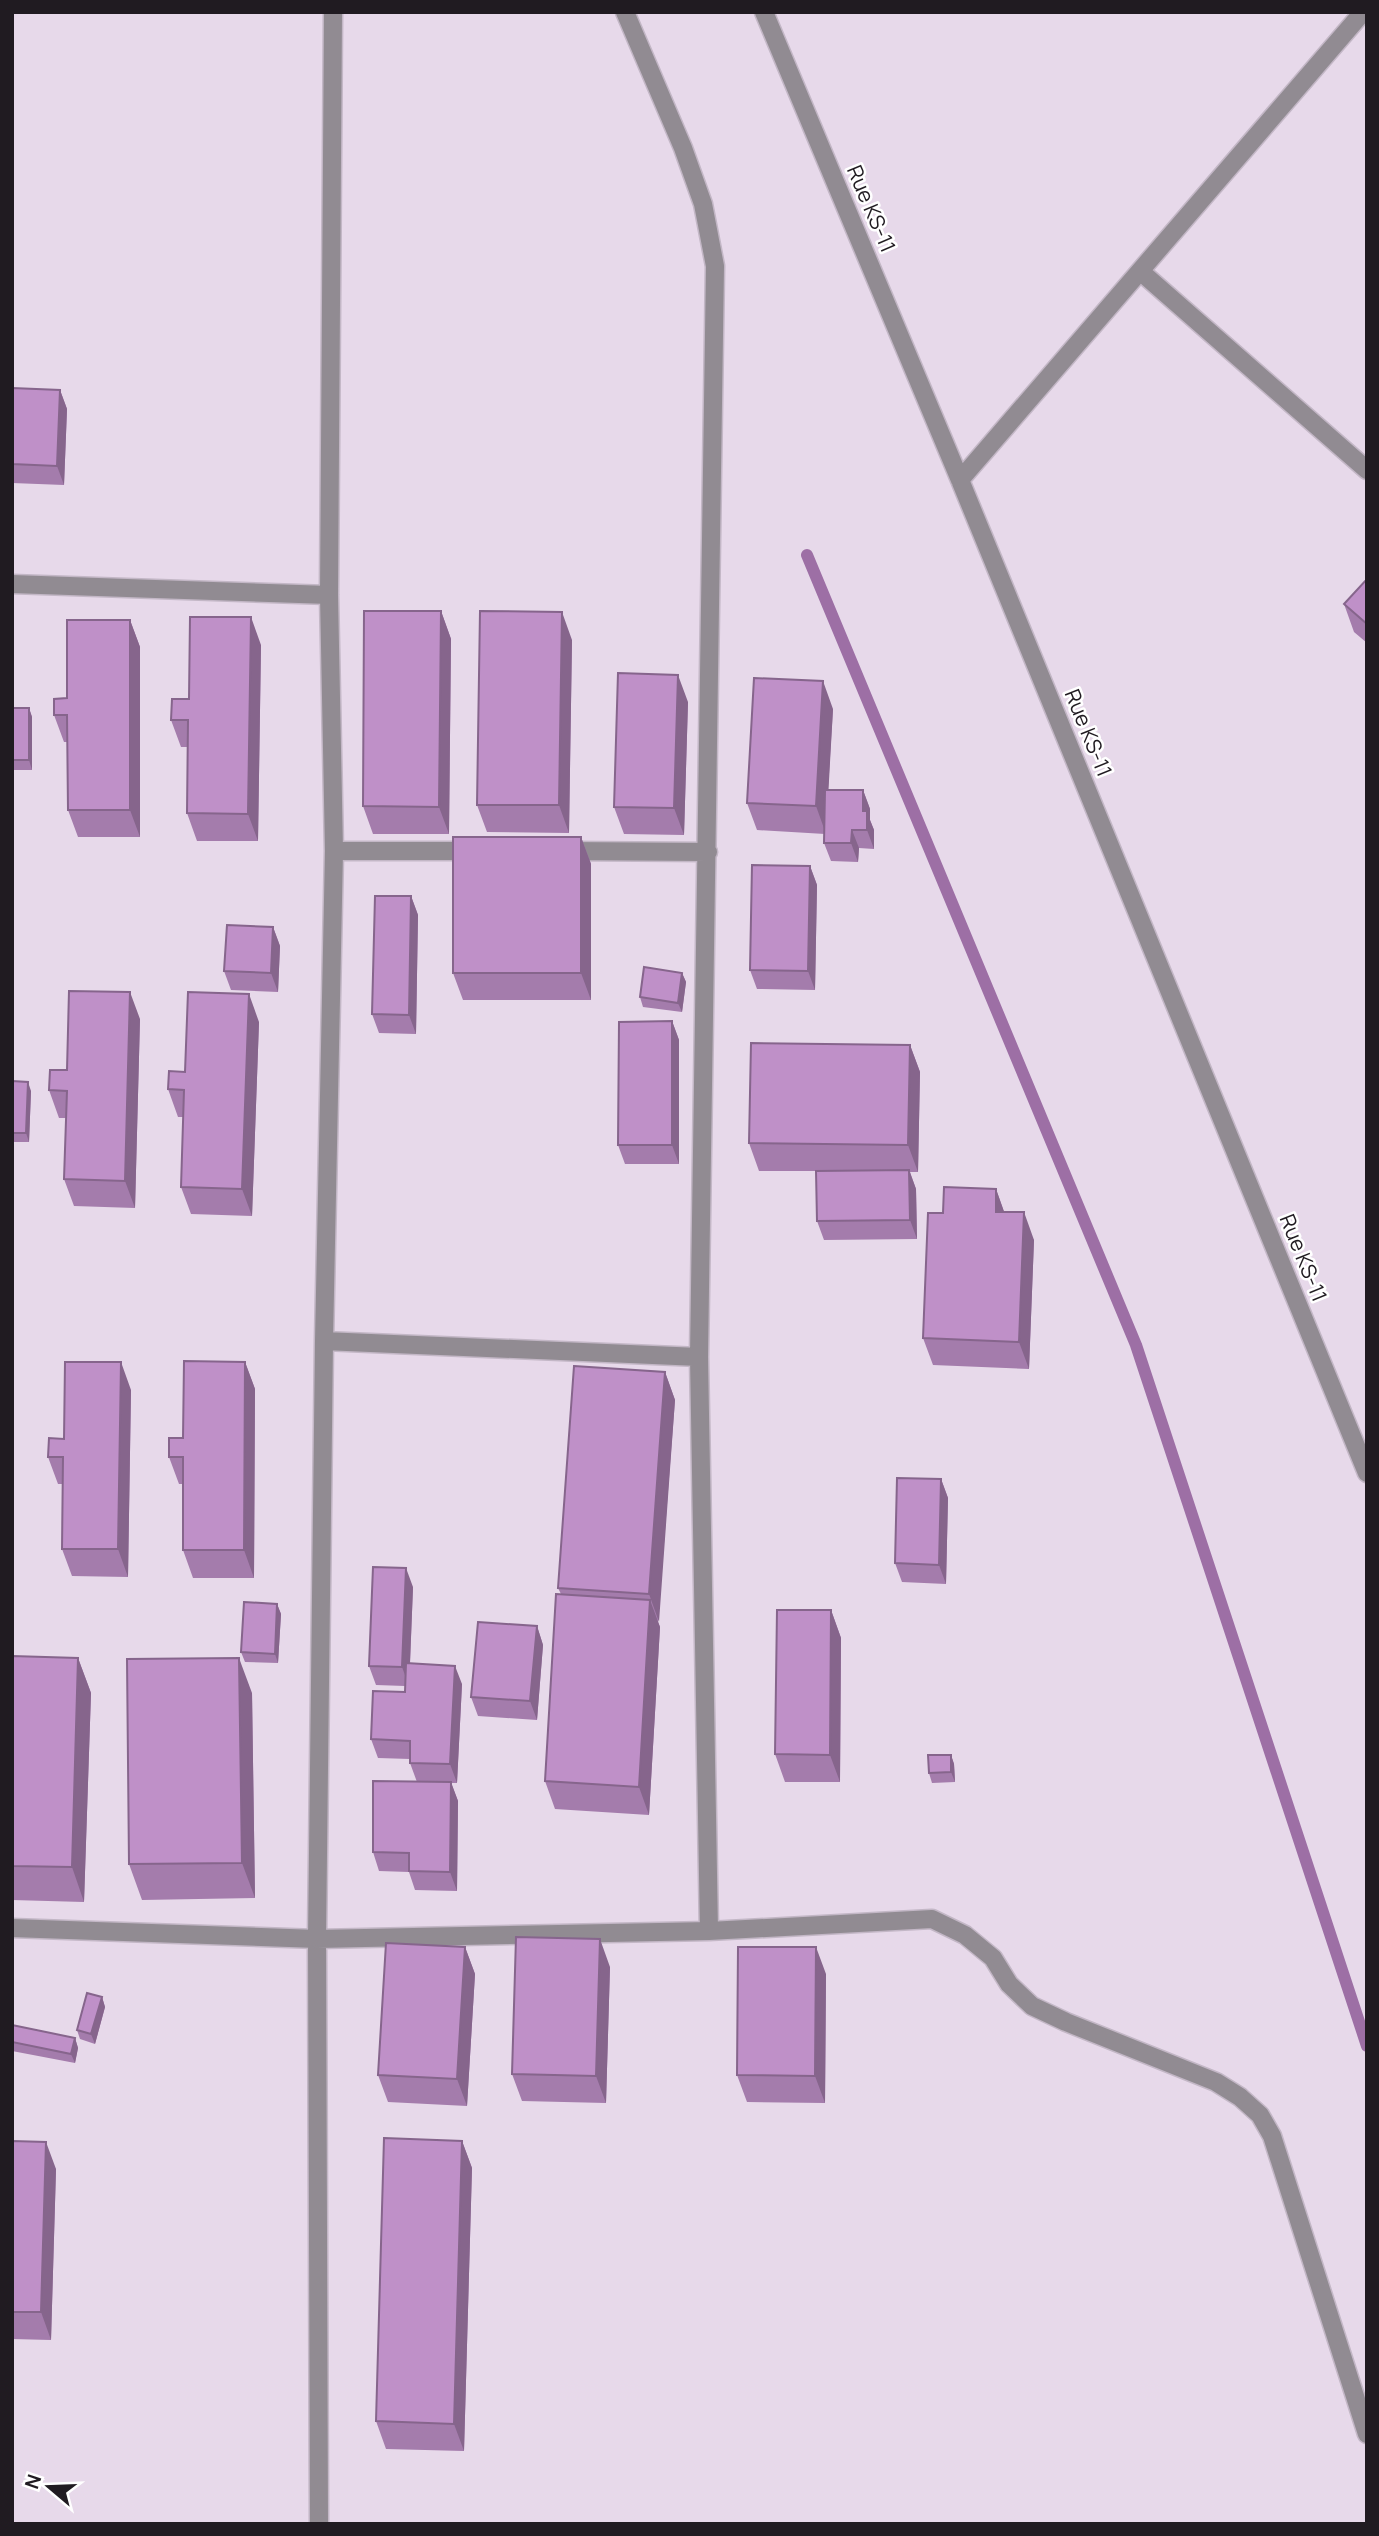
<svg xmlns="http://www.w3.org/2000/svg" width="1379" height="2536" viewBox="0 0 1379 2536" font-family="Manrope,sans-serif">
	<rect width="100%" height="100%" fill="#e7d9ea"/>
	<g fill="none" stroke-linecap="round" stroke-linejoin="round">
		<!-- stream -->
		<path stroke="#9d6fa5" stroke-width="12" d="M807,555L1136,1345L1367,2046"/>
		<!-- minor casing -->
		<g stroke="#c3b7c6" stroke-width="21">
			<path id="minor" d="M625,12L683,148L703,204L715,266L699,1357L709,1931
				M764,12L960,480L1367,1473
				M1140,271L1367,470
				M960,480L1363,12
				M12,584L329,595
				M334,851H474
				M565,851L708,852
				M324,1341L699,1357
				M12,1928L317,1939L709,1931L932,1919L965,1935L993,1958L1009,1984L1032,2006L1066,2022L1216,2082L1240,2097L1260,2115L1272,2136L1367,2434
				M319,2524L317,1939L324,1341L334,851L329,595L333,12"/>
		</g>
		<!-- minor -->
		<use href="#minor" stroke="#918b92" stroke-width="18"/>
	</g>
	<!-- wall -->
	<path fill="#a47cac" d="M12,388L60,390L67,409L64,485L12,483Z
		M1367,579V643L1354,632L1344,604Z
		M441,611L451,639L449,834H373L363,806Z
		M130,620L140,647V837H78L68,810V742H64L54,715Z
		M572,640L569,833L487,832L477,805Z
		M261,645L258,841H197L187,813L188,747H181L171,720L189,699Z
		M688,702L684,835L624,834L614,807Z
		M12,708H29L32,717V770H12Z
		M833,709L828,790H863L870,809V820L874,830V849L859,848L858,862L831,861L824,843L825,834L757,830L747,803Z
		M581,837L591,864V1000H463L453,973Z
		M810,866L817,885L815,990L757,989L750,970Z
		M411,896L418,915L416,1034L379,1033L372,1014Z
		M273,927L280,946L278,992L231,990L224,971Z
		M682,973L686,982L682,1012L643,1007L640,997Z
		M140,1019L135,1208L74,1206L64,1179L66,1118H59L49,1090L67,1070Z
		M672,1021L679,1040V1164H625L618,1145Z
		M259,1022L252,1216L191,1214L181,1187L183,1117H178L168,1089L185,1072Z
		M910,1045L920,1072L918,1172H910L916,1189L917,1239L824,1240L817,1221L816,1171H759L749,1143Z
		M12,1081L31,1091L29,1142H12Z
		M996,1189L1004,1212L1034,1240L1029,1369L933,1365L923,1338L943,1213Z
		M245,1362L255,1389L254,1578H193L183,1550V1484H179L169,1457Z
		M665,1372L675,1400L658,1622L660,1627L649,1815L555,1809L545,1781L561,1594L558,1588Z
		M131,1390L128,1577L72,1576L62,1549L63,1484H58L48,1457L64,1439Z
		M941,1479L948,1498L946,1584L902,1582L895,1563Z
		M413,1587L410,1664L462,1684L457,1783H451L458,1801L457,1891L415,1890L409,1872L379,1871L373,1852L417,1782L410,1763V1759L378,1758L371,1739L405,1692V1686L376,1685L369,1666Z
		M277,1604L281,1614L278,1663L245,1662L241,1652Z
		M831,1610L841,1638L840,1782H785L775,1754Z
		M537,1626L543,1645L537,1720L478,1716L471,1697Z
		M12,1656L78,1658L91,1693L84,1902L12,1900Z
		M252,1693L255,1898L142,1900L129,1864Z
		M951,1755L954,1764L955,1782L932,1783L929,1773Z
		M465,1947L475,1974L467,2106L388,2102L378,2075Z
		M610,1967L606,2103L522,2101L512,2074Z
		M826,1974L825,2103L747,2102L737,2075Z
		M102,1997L105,2007L95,2044L80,2039L77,2030Z
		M12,2025L75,2038L78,2048L75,2063L12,2051Z
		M12,2141L56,2169L51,2340L12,2339Z
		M462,2141L472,2168L464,2451L386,2449L376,2421Z"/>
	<!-- shaded-wall -->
	<path fill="#86658c" d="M60,390L67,409L64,485L57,466Z
		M441,611L451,639L449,834L439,807Z
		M562,612L572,640L569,833L559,805Z
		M251,617L261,645L258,841L248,814Z
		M130,620L140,647V837L130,810Z
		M678,675L688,702L684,835L674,808Z
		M823,681L833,709L826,834L816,806Z
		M29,708L32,717V770L29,760Z
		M863,790L870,809V820L874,830V849L867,830L863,811Z
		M852,830L859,848L858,862L851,843Z
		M581,837L591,864V1000L581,973Z
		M810,866L817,885L815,990L808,971Z
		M411,896L418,915L416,1034L409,1015Z
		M273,927L280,946L278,992L271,973Z
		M682,973L686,982L682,1012L678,1003Z
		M130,992L140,1019L135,1208L125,1181Z
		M249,994L259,1022L252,1216L242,1189Z
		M672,1021L679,1040V1164L672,1145Z
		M910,1045L920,1072L918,1172L908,1145Z
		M28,1082L31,1091L29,1142L26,1133Z
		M909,1170L916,1189L917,1239L910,1220Z
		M996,1189L1006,1217L996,1212Z
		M1024,1212L1034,1240L1029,1369L1019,1342Z
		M121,1362L131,1390L128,1577L118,1549Z
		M245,1362L255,1389L254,1578L244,1550Z
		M665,1372L675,1400L659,1622L649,1594Z
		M941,1479L948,1498L946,1584L939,1565Z
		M406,1568L413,1587L409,1686L402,1667Z
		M650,1600L660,1627L649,1815L639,1787Z
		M277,1604L281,1614L278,1663L275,1654Z
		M831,1610L841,1638L840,1782L830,1755Z
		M537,1626L543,1645L537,1720L530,1701Z
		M78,1658L91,1693L84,1902L72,1867Z
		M239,1658L252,1693L255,1898L242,1863Z
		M455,1666L462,1684L457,1783L450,1764Z
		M951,1755L954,1764L955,1782L951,1772Z
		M451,1782L458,1801L457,1891L450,1872Z
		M600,1939L610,1967L606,2103L596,2076Z
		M465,1947L475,1974L467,2106L457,2079Z
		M816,1947L826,1974L825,2103L815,2076Z
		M102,1997L105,2007L95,2044L91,2034Z
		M75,2038L78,2048L75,2063L71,2054Z
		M462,2141L472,2168L464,2451L454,2424Z
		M46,2142L56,2169L51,2340L41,2312Z"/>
	<!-- building -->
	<path fill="#bf90c8" stroke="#86658c" stroke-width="2" d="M12,388L60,390L57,466L12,464Z
		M1367,579V624L1344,604Z
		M364,611H441L439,807L363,806Z
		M480,611L562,612L559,805H477Z
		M190,617H251L248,814L187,813L188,720H171L172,699H189Z
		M67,620H130V810H68L67,715H54V699L67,698Z
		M618,673L678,675L674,808L614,807Z
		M754,678L823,681L816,806L747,803Z
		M12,708H29V760H12Z
		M825,790H863V811H867V830H852L851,843H824Z
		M453,837H581V973H453Z
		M752,865L810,866L808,971L750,970Z
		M375,896H411L409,1015L372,1014Z
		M227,925L273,927L271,973L224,971Z
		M644,967L682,973L678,1003L640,997Z
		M69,991L130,992L125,1181L64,1179L67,1091L49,1090L50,1070H67Z
		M188,992L249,994L242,1189L181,1187L184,1090L168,1089L169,1071L185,1072Z
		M672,1021V1145H618L619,1022Z
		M751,1043L910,1045L908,1145L749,1143Z
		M12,1081L28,1082L26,1133H12Z
		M909,1170L910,1220L817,1221L816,1171Z
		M944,1187L996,1189V1212H1024L1019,1342L923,1338L928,1213H943Z
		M184,1361L245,1362L244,1550H183V1457H169V1438H183Z
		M65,1362H121L118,1549H62L63,1457H48L49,1438L64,1439Z
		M574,1366L665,1372L649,1594L558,1588Z
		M897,1478L941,1479L939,1565L895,1563Z
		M373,1567L406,1568L402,1667L369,1666Z
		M556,1594L650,1600L639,1787L545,1781Z
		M244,1602L277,1604L275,1654L241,1652Z
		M777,1610H831L830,1755L775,1754Z
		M478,1622L537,1626L530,1701L471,1697Z
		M12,1656L78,1658L72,1867L12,1866Z
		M239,1658L242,1863L129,1864L127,1659Z
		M406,1663L455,1666L450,1764L410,1763V1741L371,1739L373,1691L405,1692Z
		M928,1755H951V1772L929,1773Z
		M373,1781L451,1782L450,1872L409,1871V1853L373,1852Z
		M516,1937L600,1939L596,2076L512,2074Z
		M386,1943L465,1947L457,2079L378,2075Z
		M738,1947H816L815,2076L737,2075Z
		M87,1993L102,1997L91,2034L77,2030Z
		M12,2025L75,2038L71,2054L12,2042Z
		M384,2138L462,2141L454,2424L376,2421Z
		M12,2141L46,2142L41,2312H12Z"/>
	<g text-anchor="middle" stroke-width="5" stroke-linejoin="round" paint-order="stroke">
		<!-- street labels -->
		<g font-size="21" fill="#201b21" stroke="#fff">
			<text transform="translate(871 209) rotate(67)" y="7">Rue KS-11</text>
			<text transform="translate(1088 733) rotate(68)" y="7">Rue KS-11</text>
			<text transform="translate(1303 1258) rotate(68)" y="7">Rue KS-11</text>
		</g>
	</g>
	<!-- border -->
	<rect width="1379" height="2536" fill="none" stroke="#201b21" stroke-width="28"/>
	<!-- north arrow -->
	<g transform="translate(49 2487) rotate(289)" stroke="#ffffff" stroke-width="5" paint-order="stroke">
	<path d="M0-5L12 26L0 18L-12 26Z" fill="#201b21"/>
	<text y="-10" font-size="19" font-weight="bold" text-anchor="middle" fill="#201b21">N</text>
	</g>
</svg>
